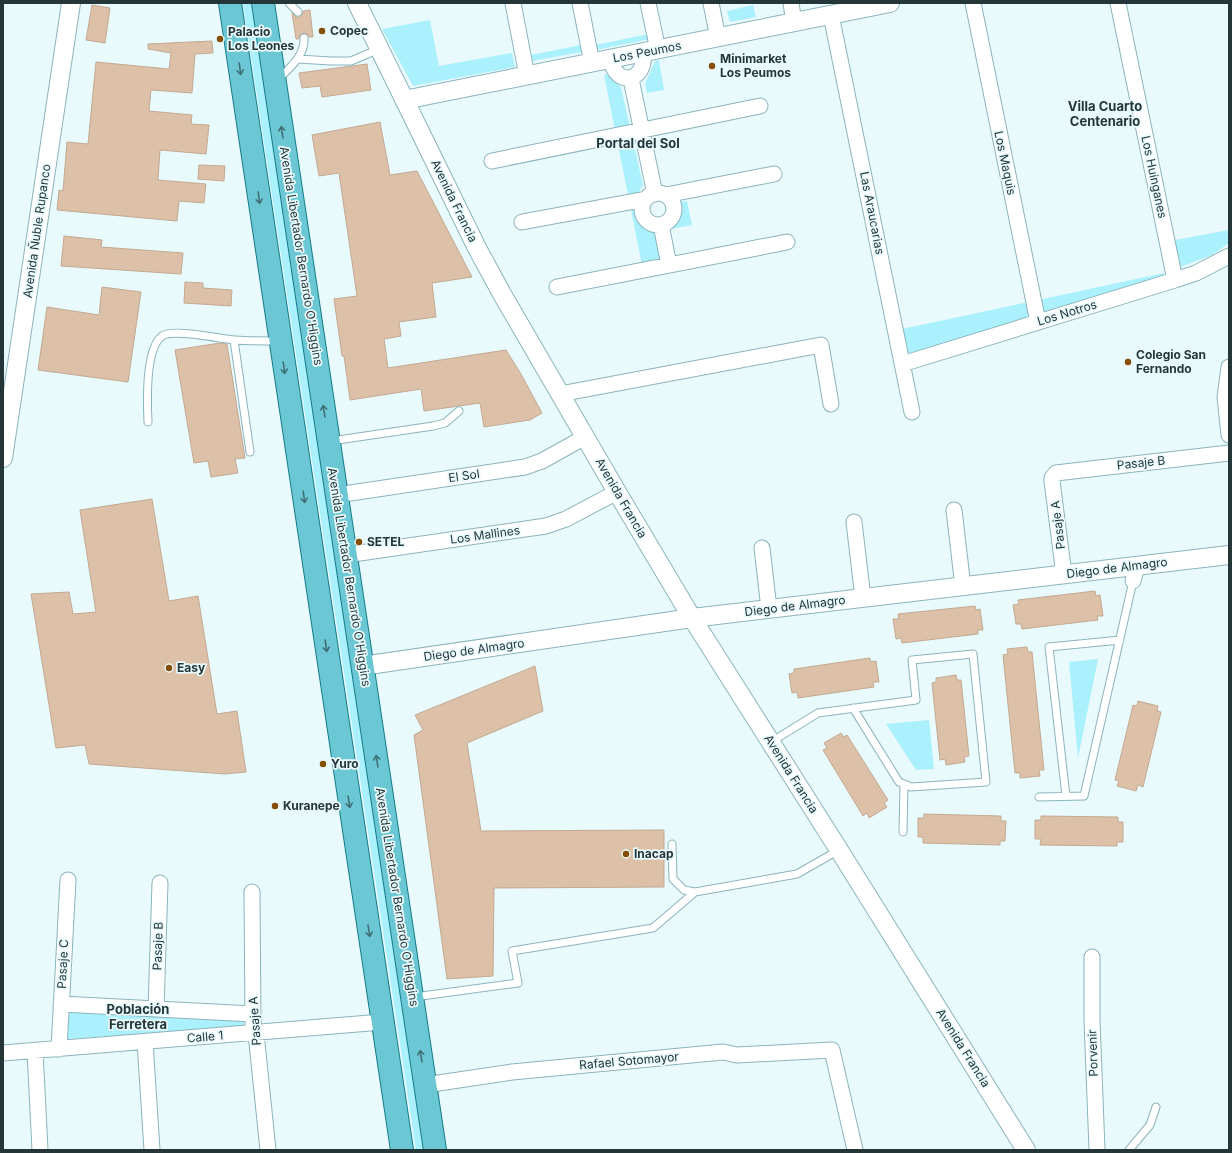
<svg xmlns="http://www.w3.org/2000/svg" width="1232" height="1153" viewBox="0 0 1232 1153" font-family="Inter,sans-serif">
	<rect width="100%" height="100%" fill="#e9fafd"/>
	<!-- green -->
	<path fill="#abf0fd" d="M243,3H256L428,1150H416Z
		M753,5L756,17L730,22L727,11Z
		M430,20L439,66L512,53L515,67L413,86L382,29Z
		M649,34L650,39L596,50L595,45Z
		M581,45L582,52L533,61L531,55Z
		M659,60L664,90L647,93L645,84L655,61Z
		M608,74L621,87L643,185C634,199 635,206 639,222L658,234L664,261L642,265L604,75Z
		M687,201L692,225L671,229V226L680,215L681,202Z
		M1229,230V243L1212,255L1180,267L1175,240Z
		M1164,273L1165,277L908,357L902,329Z
		M1098,659L1078,758L1069,662Z
		M929,720L934,769L916,770L886,724Z
		M68,1009L243,1017L244,1026L67,1039Z"/>
	<!-- building -->
	<path fill="#dcc1a8" stroke="#c3a991" d="M92,5L110,8L105,43L86,40Z
		M310,10L313,37H309L307,34L304,33L300,35L299,39H296L292,13L296,17H299L302,15L303,11Z
		M212,41L213,53L195,54L192,93L151,90L149,111L192,115L191,124L209,125L206,154L160,150L158,180L206,184L204,203L179,201L177,221L57,210L59,190L63,191L67,142L88,144L96,62L169,69L171,53L148,49V44Z
		M367,64L371,90L322,97L320,86L302,88L299,73Z
		M380,122L390,175L417,171L472,277L432,283L436,317L399,322L401,336L384,339L388,368L506,350L521,374L542,413L530,420L484,427L480,403L424,411L421,389L350,400L344,356H342L334,299L357,296L339,173L319,176L312,135Z
		M199,165L225,166L224,181L198,179Z
		M64,236L102,240L101,247L183,253L181,274L61,266Z
		M185,282L203,283V288L232,290L231,306L184,303Z
		M102,287L141,292L128,382L38,370L47,307L99,315Z
		M220,343L227,344L245,458L235,459L238,473L211,477L208,461L194,463L175,350Z
		M152,499L169,601L198,596L217,714L237,711L246,772L225,774L89,764L85,745L56,748L31,594L69,592L73,614L96,612L80,510Z
		M1095,591L1096,596L1100,595L1103,616H1097L1098,620L1022,629L1021,624H1016L1013,605L1019,604L1018,600Z
		M975,606L976,610L980,609L983,630H978V634L902,643L901,638L896,639L893,619H899L898,614Z
		M1027,647L1028,652H1032L1044,770H1039L1040,776L1020,778V773H1015L1003,655L1008,654L1007,649Z
		M870,658L871,662L876,661L879,682H873L874,687L798,698L797,692L792,693L789,674L794,673V669Z
		M535,666L543,711L467,743L481,831L664,830V887L494,888L493,976L447,979L414,735L423,730L415,715Z
		M956,675L957,680H961L969,756L964,757L965,762L946,765L945,759L940,760L932,683L936,682V678Z
		M1138,701L1158,706L1157,711L1161,712L1143,787L1138,785L1136,791L1117,786L1119,781L1115,780L1133,705L1137,706Z
		M841,733L844,737L847,735L888,800L884,803L887,807L869,818L867,813L863,816L823,750L827,748L824,743Z
		M924,814L1001,816V821H1006L1005,841H1000V845L923,843V837H918V818H924Z
		M1041,816L1118,817V822H1123V842H1117V846L1040,845L1041,839H1035V820H1041Z"/>
	<g fill="none" stroke-linecap="round" stroke-linejoin="round">
		<!-- service casing -->
		<g stroke="#8bb4bc" stroke-width="9">
			<path id="service" d="M289,3L298,12
				M298,59L331,61H351L379,49
				M279,79C290,67 305,56 304,38
				M234,340L250,452
				M148,422C147,401 145,349 162,336C172,328 221,339 235,340C249,341 264,341 278,341
				M331,441L433,426L445,423L459,411
				M771,742L818,713L916,700L912,660L973,654L986,782L911,787L899,782L853,708
				M1066,796L1049,647L1120,640
				M1039,797L1084,796L1133,581
				M903,832L904,784
				M672,844L673,879L684,890L695,892
				M414,997L518,983L512,951L653,928L695,892L797,874L839,850
				M1129,1150L1150,1125L1156,1107"/>
		</g>
		<!-- minor casing -->
		<g stroke="#8bb4bc" stroke-width="17">
			<path id="minor" d="M513,3L527,76
				M580,3L592,63
				M648,3L658,50
				M711,3L718,38
				M791,3L794,23
				M973,3L1038,322
				M1118,3L1175,280
				M831,15L912,412
				M611,59C615,88 647,82 643,53
				M631,79L655,194
				M492,161L760,106
				M642 209a16 16 0 1 1 32 0a16 16 0 1 1-32 0Z
				M666,195L774,174
				M522,222L646,199
				M661,225L669,265
				M557,287L787,242
				M902,364L1175,280L1196,273L1229,256
				M1229,367L1225,397L1229,435
				M560,394L821,345L831,404
				M337,495L525,467L542,461L585,437
				M954,510L963,587
				M854,522L863,598
				M762,548L769,609
				M346,555L546,526L566,519L617,492
				M1064,575L1052,481V478L1056,473L1229,453
				M1133,581L1137,566
				M252,892L253,1024L257,1043L268,1150
				M1092,957V1020L1097,1150
				M61,1004L253,1014
				M156,1009L160,883
				M145,1042L152,1150
				M59,1049L68,880
				M35,1051L40,1150
				M3,1053L382,1022
				M425,1085L512,1072L723,1052L737,1055L832,1050L855,1150"/>
		</g>
		<!-- tertiary casing -->
		<g stroke="#8bb4bc" stroke-width="20">
			<path id="tertiary" d="M357,3L477,248L502,294L617,492L692,618L839,850L1026,1150
				M404,100L890,3
				M3,458L71,3
				M362,666L692,618L1229,555"/>
		</g>
		<!-- primary casing -->
		<g stroke="#137c8a" stroke-width="24">
			<path id="primary" d="M230,3L402,1150
				M263,3L435,1150"/>
		</g>
		<!-- service -->
		<use href="#service" stroke="#fff" stroke-width="7"/>
		<!-- minor -->
		<use href="#minor" stroke="#fff" stroke-width="15"/>
		<!-- tertiary -->
		<use href="#tertiary" stroke="#fff" stroke-width="18"/>
		<!-- primary -->
		<use href="#primary" stroke="#6bc7d3" stroke-width="22"/>
	</g>
	<!-- one-way arrows -->
	<defs><path id="oneway-shaft" d="M-6 0H5M1.5-3L5.5 0L1.5 3" fill="none" stroke-width="1.6" stroke-linecap="round" stroke-linejoin="round"/></defs>
	<g stroke="#417077">
		<use href="#oneway-shaft" transform="translate(240 69) rotate(82)"/>
		<use href="#oneway-shaft" transform="translate(282 132) rotate(-99)"/>
		<use href="#oneway-shaft" transform="translate(259 198) rotate(82)"/>
		<use href="#oneway-shaft" transform="translate(284 368) rotate(82)"/>
		<use href="#oneway-shaft" transform="translate(324 411) rotate(-99)"/>
		<use href="#oneway-shaft" transform="translate(304 497) rotate(82)"/>
		<use href="#oneway-shaft" transform="translate(326 646) rotate(81)"/>
		<use href="#oneway-shaft" transform="translate(377 761) rotate(-99)"/>
		<use href="#oneway-shaft" transform="translate(349 802) rotate(81)"/>
		<use href="#oneway-shaft" transform="translate(369 931) rotate(81)"/>
		<use href="#oneway-shaft" transform="translate(421 1056) rotate(-99)"/>
	</g>
	<!-- markers -->
	<g fill="#854d00" stroke="#e9fafd" stroke-width="1.5">
		<circle cx="322" cy="31" r="4"/>
		<circle cx="220" cy="39" r="4"/>
		<circle cx="712" cy="66" r="4"/>
		<circle cx="1128" cy="362" r="4"/>
		<circle cx="359" cy="542" r="4"/>
		<circle cx="169" cy="668" r="4"/>
		<circle cx="323" cy="764" r="4"/>
		<circle cx="275" cy="806" r="4"/>
		<circle cx="626" cy="854" r="4"/>
	</g>
	<g text-anchor="middle" stroke-width="3.5" stroke-linejoin="round" paint-order="stroke">
		<!-- poi labels -->
		<g font-size="12" font-weight="bold" fill="#253639" stroke="#e9fafd" text-anchor="start">
			<text x="330" y="35">Copec</text>
			<text x="228" y="36">Palacio<tspan x="228" dy="14">Los Leones</tspan></text>
			<text x="720" y="63">Minimarket<tspan x="720" dy="14">Los Peumos</tspan></text>
			<text x="1136" y="359">Colegio San<tspan x="1136" dy="14">Fernando</tspan></text>
			<text x="367" y="546">SETEL</text>
			<text x="177" y="672">Easy</text>
			<text x="331" y="768">Yuro</text>
			<text x="283" y="810">Kuranepe</text>
			<text x="634" y="858">Inacap</text>
		</g>
		<!-- street labels -->
		<g font-size="12" fill="#253639" stroke="#e9fafd">
			<text transform="translate(647 52) rotate(-11)" y="4">Los Peumos</text>
			<text transform="translate(1005 163) rotate(78)" y="4">Los Maquis</text>
			<text transform="translate(1154 177) rotate(78)" y="4">Los Huinganes</text>
			<text transform="translate(454 201) rotate(64)" y="4">Avenida Francia</text>
			<text transform="translate(872 213) rotate(79)" y="4">Las Araucarias</text>
			<text transform="translate(37 231) rotate(-82)" y="4">Avenida Ñuble Rupanco</text>
			<text transform="translate(301 256) rotate(81)" y="4">Avenida Libertador Bernardo O'Higgins</text>
			<text transform="translate(1067 313) rotate(-17)" y="4">Los Notros</text>
			<text transform="translate(1141 463) rotate(-6)" y="4">Pasaje B</text>
			<text transform="translate(464 476) rotate(-8)" y="4">El Sol</text>
			<text transform="translate(621 498) rotate(60)" y="4">Avenida Francia</text>
			<text transform="translate(1058 525) rotate(-97)" y="4">Pasaje A</text>
			<text transform="translate(485 535) rotate(-8)" y="4">Los Mallines</text>
			<text transform="translate(1117 568) rotate(-7)" y="4">Diego de Almagro</text>
			<text transform="translate(349 577) rotate(81)" y="4">Avenida Libertador Bernardo O'Higgins</text>
			<text transform="translate(795 606) rotate(-7)" y="4">Diego de Almagro</text>
			<text transform="translate(474 650) rotate(-8)" y="4">Diego de Almagro</text>
			<text transform="translate(791 774) rotate(58)" y="4">Avenida Francia</text>
			<text transform="translate(397 897) rotate(81)" y="4">Avenida Libertador Bernardo O'Higgins</text>
			<text transform="translate(158 946) rotate(-88)" y="4">Pasaje B</text>
			<text transform="translate(63 964) rotate(-87)" y="4">Pasaje C</text>
			<text transform="translate(255 1021) rotate(-94)" y="4">Pasaje A</text>
			<text transform="translate(205 1037) rotate(-5)" y="4">Calle 1</text>
			<text transform="translate(963 1048) rotate(58)" y="4">Avenida Francia</text>
			<text transform="translate(1093 1053) rotate(-92)" y="4">Porvenir</text>
			<text transform="translate(629 1061) rotate(-5)" y="4">Rafael Sotomayor</text>
		</g>
		<!-- neighbourhood labels -->
		<g font-size="13" font-weight="bold" fill="#253639" stroke="#e9fafd">
			<text x="1105" y="111">Villa Cuarto<tspan x="1105" dy="15">Centenario</tspan></text>
			<text x="638" y="148">Portal del Sol</text>
			<text x="138" y="1014">Población<tspan x="138" dy="15">Ferretera</tspan></text>
		</g>
	</g>
	<!-- border -->
	<rect width="1232" height="1153" fill="none" stroke="#253639" stroke-width="8"/>
</svg>
